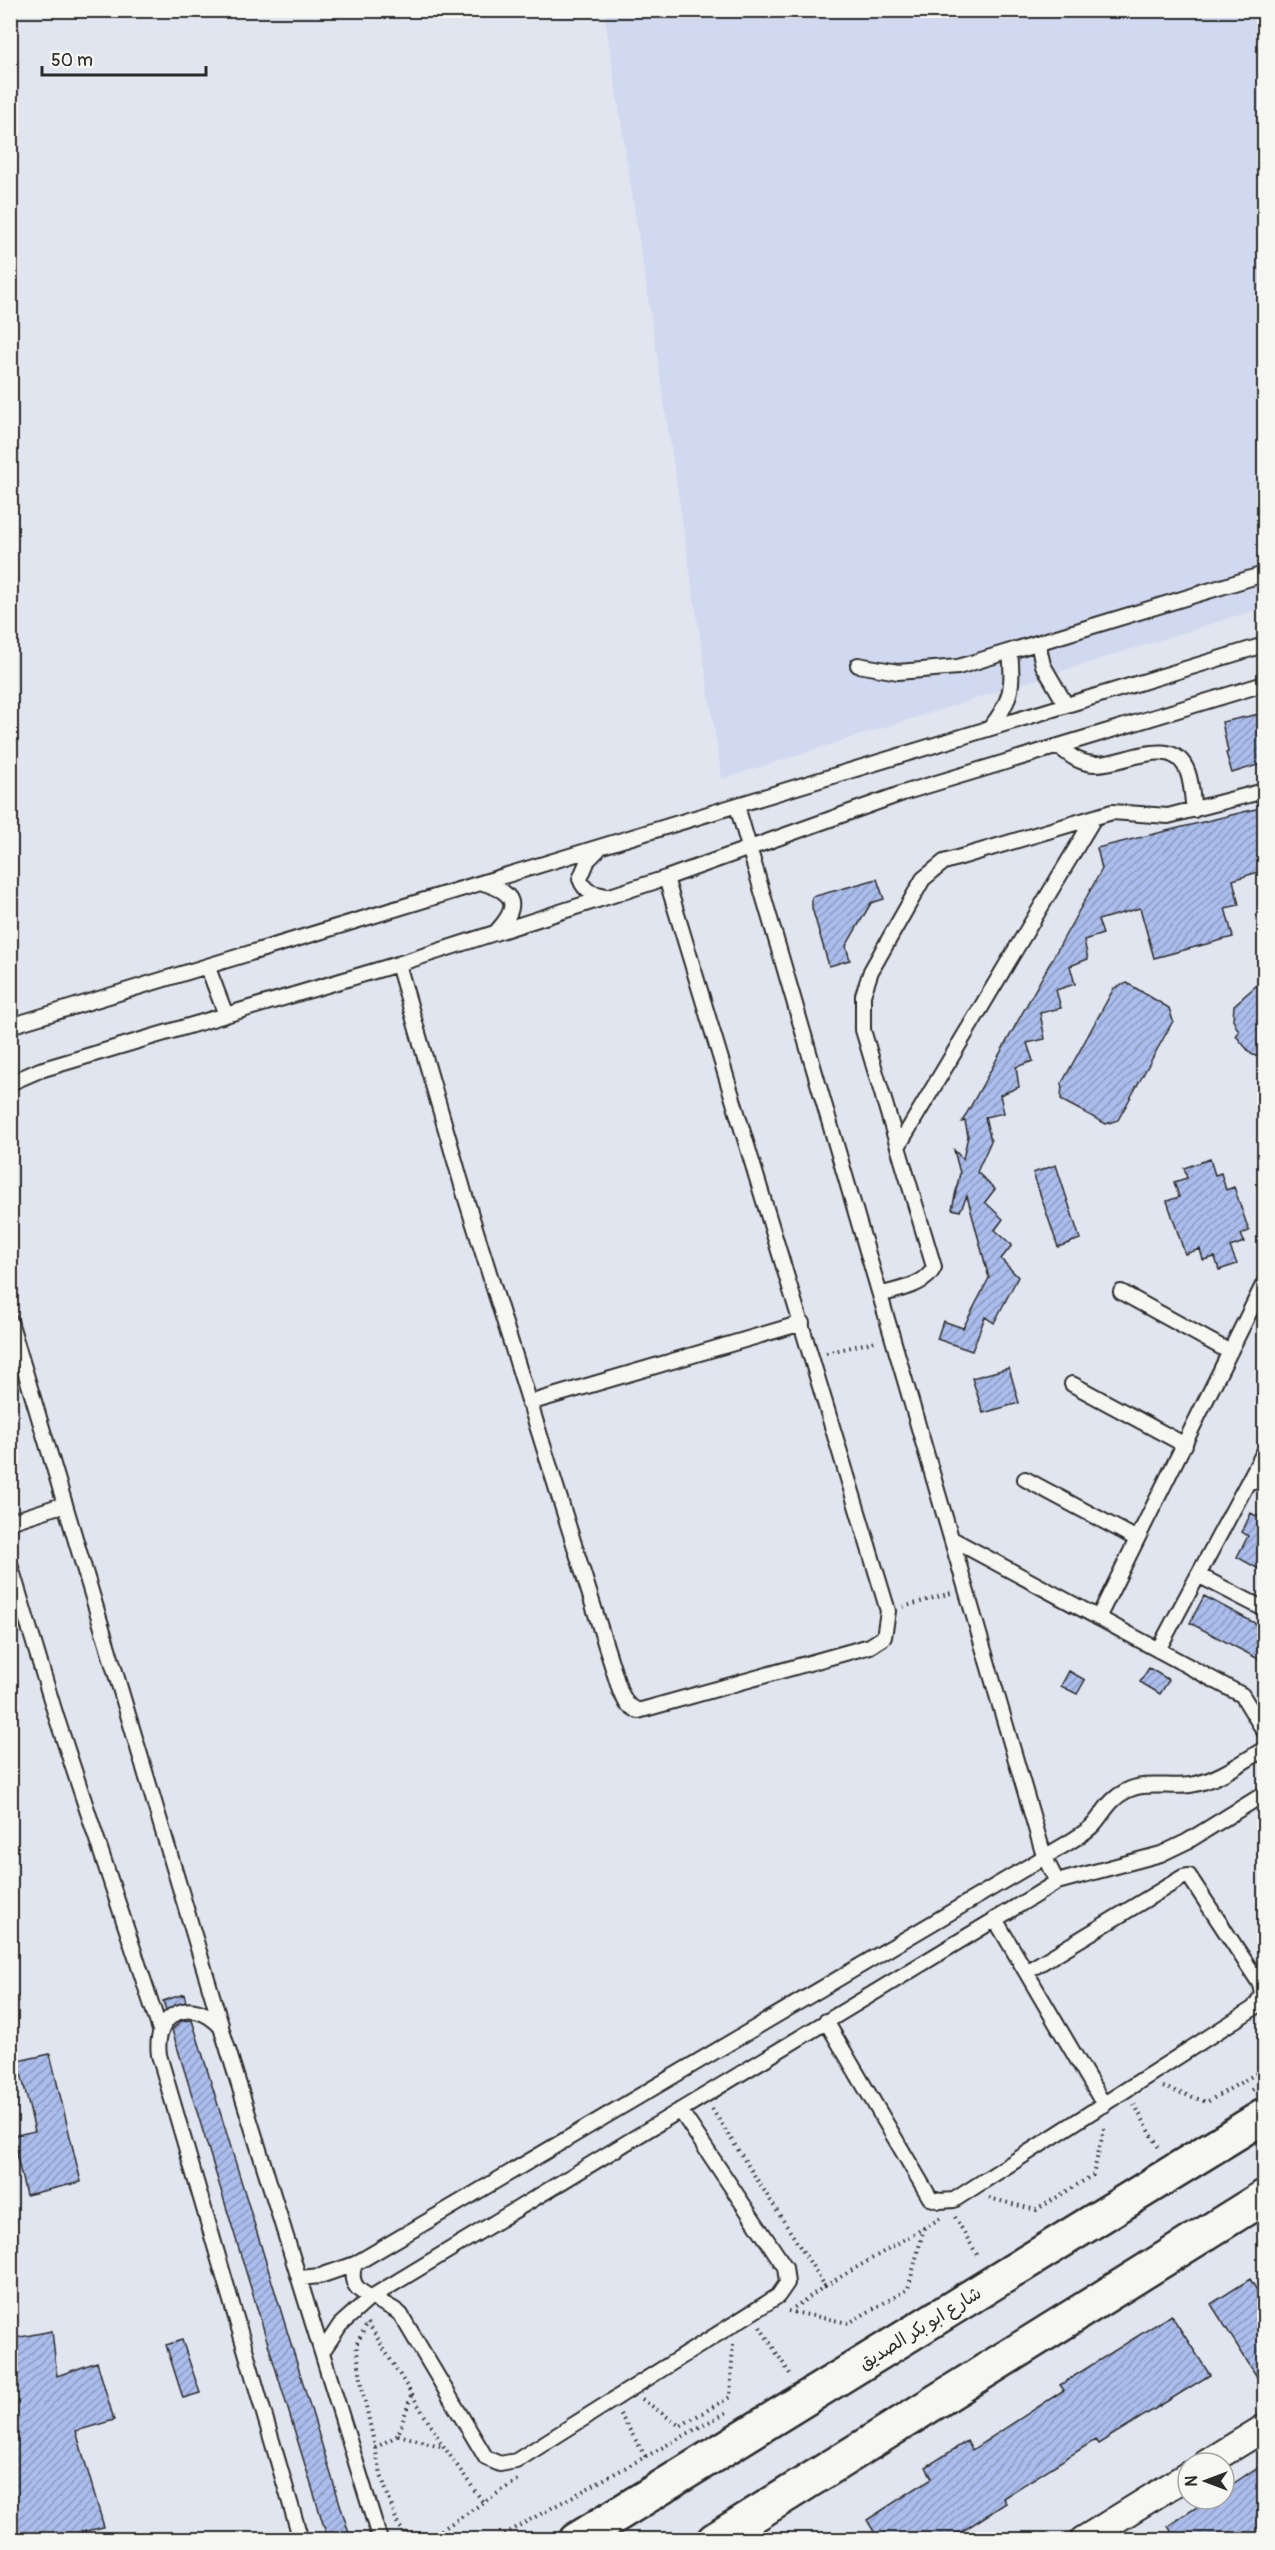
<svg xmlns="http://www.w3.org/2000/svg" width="1275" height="2550" viewBox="0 0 1275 2550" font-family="Pangolin,'Playpen Sans Arabic',sans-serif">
	<defs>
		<pattern id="building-hatch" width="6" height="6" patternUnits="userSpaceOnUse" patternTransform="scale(1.5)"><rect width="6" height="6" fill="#abbdec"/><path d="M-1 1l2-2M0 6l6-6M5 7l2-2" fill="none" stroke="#8b9abf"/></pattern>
	</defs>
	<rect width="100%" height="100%" fill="#e0e5f0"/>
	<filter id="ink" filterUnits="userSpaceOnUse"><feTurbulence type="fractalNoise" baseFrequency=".0167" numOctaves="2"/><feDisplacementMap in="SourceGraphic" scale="12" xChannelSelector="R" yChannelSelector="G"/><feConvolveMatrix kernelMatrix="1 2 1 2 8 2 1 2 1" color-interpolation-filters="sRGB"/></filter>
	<g filter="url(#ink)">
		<!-- built -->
		<path fill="#d0d9ef" d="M604,11H1264V607L722,779Z"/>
		<!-- building -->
		<path fill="url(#building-hatch)" stroke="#2b2b2b" stroke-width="1.5" d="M1264,713V763L1232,773L1226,753L1228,752L1222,722Z
			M1264,807V870L1233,880L1239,905L1225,908L1233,937L1154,958L1140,908L1098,920L1103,934L1084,940L1088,959L1070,966L1075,984L1056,990L1061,1008L1040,1013L1045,1039L1027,1043L1033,1061L1016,1067L1019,1087L1000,1095L1004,1113L985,1117L991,1141L977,1172L995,1189L985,1202L1003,1219L995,1230L1012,1245L1001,1259L1018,1277L994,1323L985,1317L972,1351L937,1339L943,1321L963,1328L989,1278L967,1196L960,1211L952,1209L960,1173L954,1150L963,1159L968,1136L965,1121L962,1122L1102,869L1097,848Z
			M877,879L884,899L871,903L846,946L850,960L829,966L812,908V897Z
			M1264,979V1060L1251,1054L1236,1036L1239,1032L1233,1020L1234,1005Z
			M1127,983L1169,1008L1173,1021L1118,1120L1106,1124L1061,1100L1062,1083L1114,988Z
			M1210,1159L1215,1175L1221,1173L1226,1190L1234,1187L1249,1231L1241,1234L1244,1242L1230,1247L1237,1264L1219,1270L1215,1257L1203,1260L1200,1249L1185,1254L1167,1201L1179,1197L1174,1182L1187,1178L1184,1168Z
			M1056,1165L1080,1239L1058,1247L1033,1173Z
			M1009,1368L1019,1403L983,1413L972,1378Z
			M1264,1504V1572L1237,1557L1248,1536L1242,1532L1251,1513L1258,1517Z
			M1204,1596L1264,1628V1662L1190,1623Z
			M1149,1668L1169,1680L1160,1694L1140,1682Z
			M1069,1671L1085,1680L1077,1694L1061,1686Z
			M184,1994L186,2002L166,2010L163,2001Z
			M192,2020L351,2540H328L172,2030L181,2021Z
			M50,2054L81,2182L26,2195L12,2136L35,2131L18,2061Z
			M1250,2279L1264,2302V2388L1211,2304Z
			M1171,2315L1210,2375L1098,2444L1095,2440L1003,2498L1006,2503L949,2540H879L867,2520L932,2478L926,2467L967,2441L972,2450L1064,2390L1060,2385Z
			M52,2331L57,2376L97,2362L114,2420L76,2431L104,2527L46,2540H18L10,2503V2339Z
			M182,2340L200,2393L183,2398L166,2345Z
			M1264,2463V2540H1176L1168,2526L1209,2499H1224V2490Z"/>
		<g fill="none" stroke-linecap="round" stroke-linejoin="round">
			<!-- lane casing -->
			<g stroke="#2b2b2b" stroke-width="18">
				<path id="lane" d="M1038,643L1043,665L1066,705
					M858,665L898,672L958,667L1264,574
					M990,728C1011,702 1014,686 1010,653
					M1059,746C1069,756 1081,764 1096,764C1124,765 1174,732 1188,773C1192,785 1192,798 1194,810
					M737,806L1044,1856L1057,1882
					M598,850L588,860L580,879C585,893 594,894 607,896
					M483,883C516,893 520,906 496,932
					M398,964L466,1199L620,1691L627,1704L638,1711L870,1646L884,1637L888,1611L666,878
					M208,968L226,1015
					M10,1026L1264,645
					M10,1083L40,1070L398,964L666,878L903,793L1264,684
					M899,1145L1094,818
					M1121,1292L1230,1352
					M880,1295C898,1289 926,1286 934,1267L863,1030V995L871,971L923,879L944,862L1112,812L1168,816L1264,791
					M10,1321L221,2025
					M1072,1384L1185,1445
					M529,1403L802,1323
					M1251,1478L1264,1485
					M1025,1479L1137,1539
					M10,1522L65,1504
					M952,1539L1242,1695L1264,1731
					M10,1564L56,1716L160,2030
					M1198,1575L1264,1609
					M1098,1618L1264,1283
					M1158,1650L1264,1452
					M995,1919L1104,2105
					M826,2021L930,2198L940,2201L954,2200L1254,2008L1262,1995L1260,1984L1189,1876L1183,1877L1026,1972
					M355,2264C342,2297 385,2298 401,2315L486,2458L500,2464L516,2461L778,2296L787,2283L785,2267L680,2110
					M300,2278L320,2276L355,2264L1068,1843C1077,1837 1087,1832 1094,1824C1105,1811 1110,1799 1126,1791C1145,1781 1169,1788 1190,1785C1217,1781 1241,1763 1264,1749
					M322,2352L340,2325L370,2298L1057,1882L1161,1854L1188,1841L1264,1794
					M301,2540L159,2055C153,2012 193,1995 221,2027L380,2540"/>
			</g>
			<!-- street casing -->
			<g stroke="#2b2b2b" stroke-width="30">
				<path id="street" d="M1207,2463L1264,2428
					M1083,2540L1188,2475"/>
			</g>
			<!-- secondary casing -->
			<g stroke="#2b2b2b" stroke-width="38">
				<path id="secondary" d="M576,2540L1264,2116
					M714,2540L1264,2197"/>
			</g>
			<!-- path -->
			<path stroke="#2b2b2b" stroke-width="4" stroke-dasharray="1.5 4.5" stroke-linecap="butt" d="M826,1353L877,1341
				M903,1607L951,1593
				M1163,2087L1207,2102L1264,2069
				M1252,2090L1264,2083
				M1134,2104L1159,2148
				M712,2109L825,2286L792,2309
				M989,2198L1036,2210L1093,2175L1105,2125
				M955,2217L979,2258
				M825,2286L941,2218
				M788,2311L849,2323L908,2289L924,2228
				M368,2323L444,2447L483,2502
				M366,2326L356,2345L363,2392L381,2475L398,2525L412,2540
				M760,2327L790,2374
				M642,2399L680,2426L730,2397L733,2344
				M620,2414L646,2457
				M398,2435L444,2447
				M375,2448L398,2435L412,2393
				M426,2540L518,2480
				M493,2540L729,2411"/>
			<!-- lane -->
			<use href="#lane" stroke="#f6f6f2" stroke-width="14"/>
			<!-- street -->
			<use href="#street" stroke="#f6f6f2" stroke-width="26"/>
			<!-- secondary -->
			<use href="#secondary" stroke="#f6f6f2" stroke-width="33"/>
		</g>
	</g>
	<g text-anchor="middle" stroke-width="4.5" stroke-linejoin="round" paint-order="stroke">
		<!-- street labels -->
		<g font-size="18" fill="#2b2b2b" stroke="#f6f6f2">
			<text transform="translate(920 2328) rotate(-32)" y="6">شارع ابو بكر الصديق</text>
		</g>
	</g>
	<!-- margin -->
	<rect width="1275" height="2550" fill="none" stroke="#f6f6f2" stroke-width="36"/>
	<rect x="18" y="18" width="1239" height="2514" fill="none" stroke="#2b2b2b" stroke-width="2" filter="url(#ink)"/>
	<!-- north arrow -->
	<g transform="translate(1206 2481) rotate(270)"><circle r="28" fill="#f6f6f2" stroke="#a5a5a2" stroke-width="1.5"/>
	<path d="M0-4.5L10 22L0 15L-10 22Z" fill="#2b2b2b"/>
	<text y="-9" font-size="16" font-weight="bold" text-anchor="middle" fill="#2b2b2b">N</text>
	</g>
	<!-- scale -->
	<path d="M42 66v9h164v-9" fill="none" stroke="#2b2b2b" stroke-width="3"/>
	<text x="51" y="66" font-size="18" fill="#2b2b2b" stroke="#f6f6f2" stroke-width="4.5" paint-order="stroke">50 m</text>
</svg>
